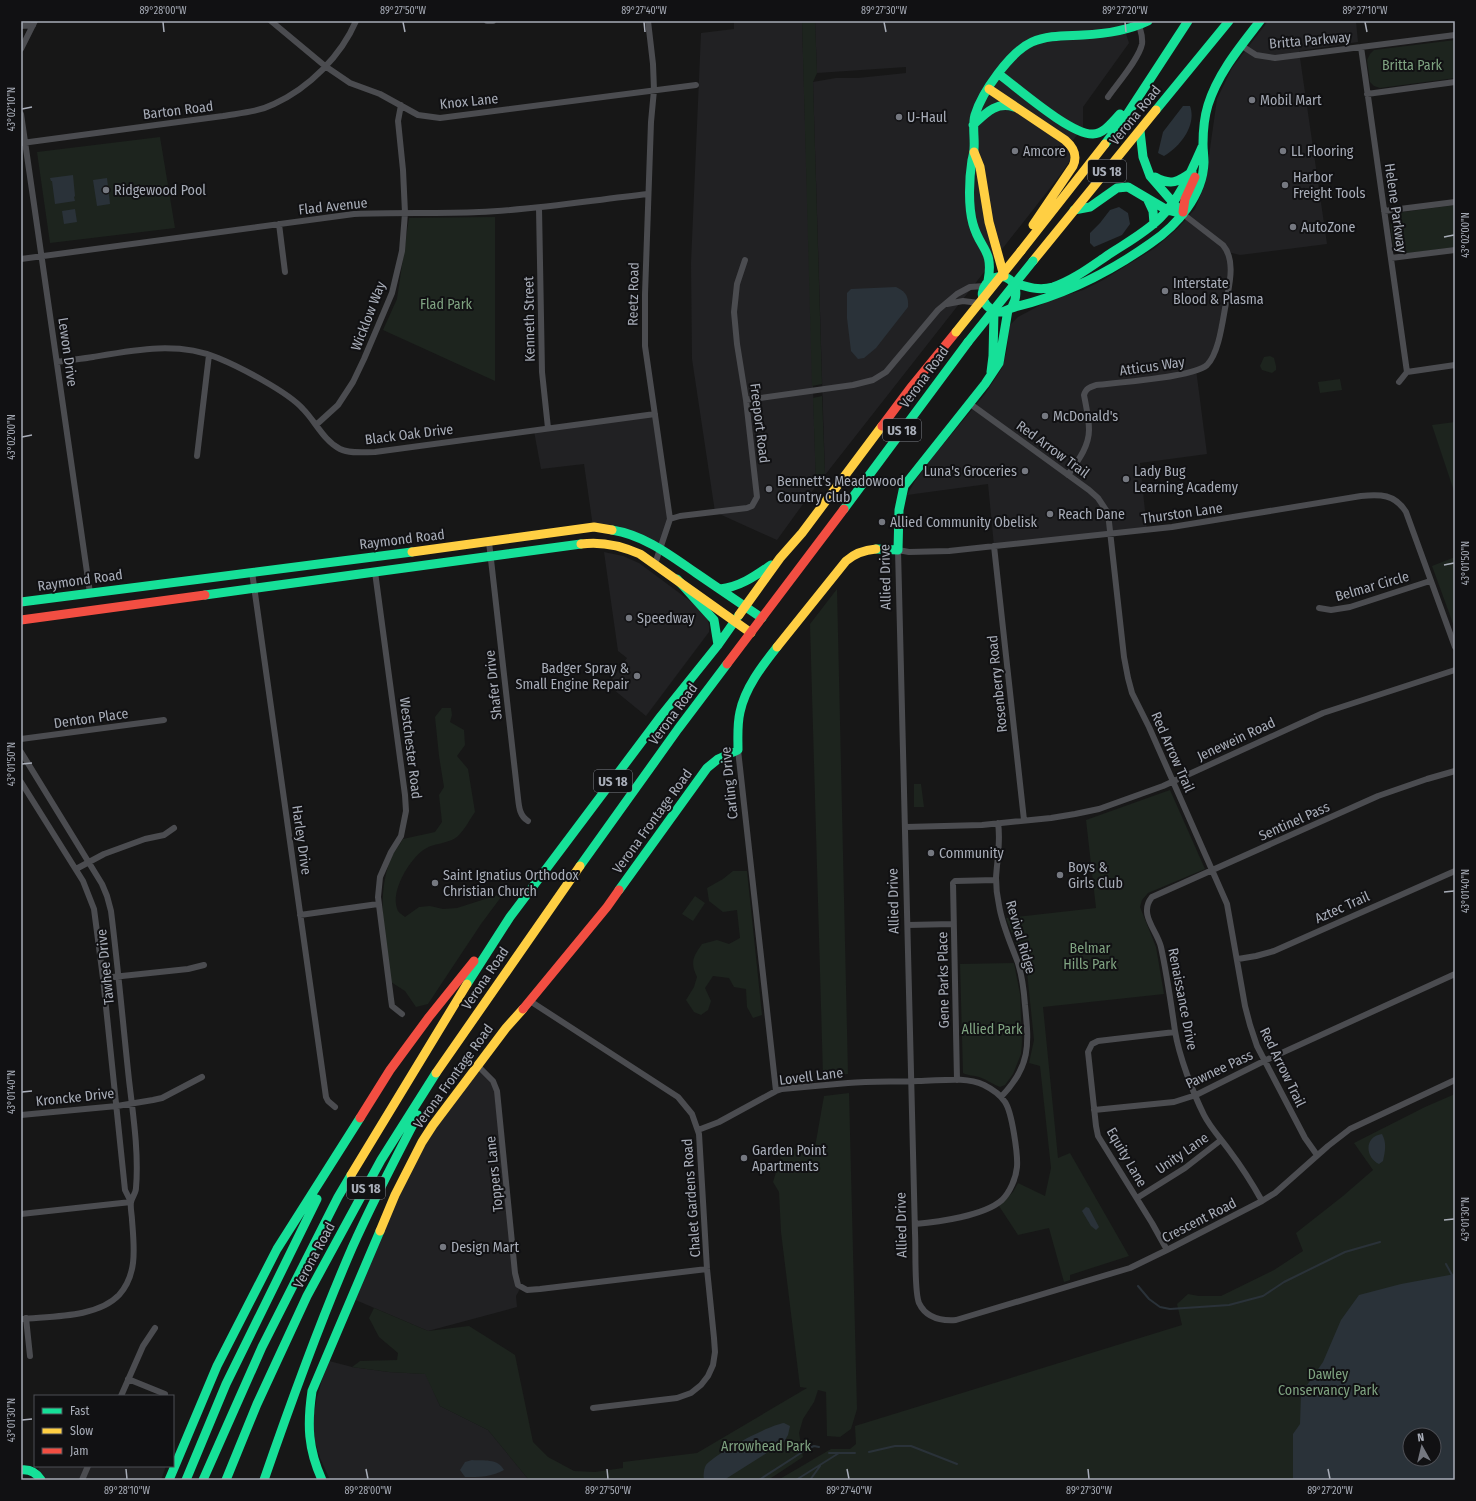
<svg xmlns="http://www.w3.org/2000/svg" width="1476" height="1501" viewBox="0 0 1476 1501" font-family="'Fira Sans Condensed',sans-serif">
	<rect width="100%" height="100%" fill="#171717"/>
	<!-- built -->
	<path fill="#212123" d="M734,21H802L816,486L777,540L715,512L692,359L691,263L701,33L734,29Z
		M815,21H1122L1129,43L1083,107V127L1068,147L1071,159L1061,174L825,475L813,82L836,78H858L906,73V67L817,73Z
		M1268,21H1356L1358,42L1299,51L1327,244L1240,255L1228,252L1227,294L1211,359L1196,369L1207,454L1140,463L1147,530L994,546L988,484L907,495L915,481L931,459L985,394L1002,368L1007,349L1009,326L1018,317L1048,301L1083,290L1103,280L1155,248L1178,228L1195,209L1205,184L1217,99L1232,68Z
		M655,414L670,519L661,549L636,536L593,527L584,464L541,469L534,431Z
		M604,552L623,556L639,563L701,609L708,619L709,626V632L646,716L608,685L627,658L618,651Z
		M477,1065L493,1081L515,1273L521,1287L516,1296L517,1307L428,1331L351,1298L404,1177Z
		M329,1361L352,1367L389,1372L426,1374L440,1406L488,1430L529,1480H330L320,1458L313,1435L314,1413L317,1397L322,1380Z
		M40,1466H166L161,1480H47L38,1470Z"/>
	<!-- green -->
	<path fill="#1d241e" fill-rule="evenodd" d="M802,21H815L817,73L813,82L822,384L812,386Z
		M1455,40V78L1380,88L1374,86L1370,82L1367,60L1370,54L1374,50Z
		M160,137L175,228L50,243L37,152Z
		M1455,205V247L1402,254L1397,252L1394,249C1393,238 1386,220 1396,213Z
		M495,217V381L383,330L397,299L409,218Z
		M1270,356L1274,358L1276,366V370L1272,373L1262,370L1260,366L1264,357Z
		M1340,379L1342,390L1320,393L1318,382Z
		M822,396L825,475L816,486L813,398Z
		M1455,422V494L1432,425Z
		M1455,557V629L1432,566Z
		M837,589L848,1074L823,1076L810,624Z
		M442,708H451L452,715L450,722L464,730L465,745L457,756L468,769L475,812C470,819 465,829 459,835C449,845 433,842 422,851C409,861 389,893 398,911C399,913 403,915 405,917L419,907L430,906L443,909L457,908L504,893L481,924L428,1004L416,1007L405,991L391,982C386,940 374,894 393,854C396,849 400,844 403,839L435,832L442,822L439,795L444,787L439,756L435,717Z
		M914,784H921L924,807H914Z
		M1170,790L1205,869L1148,893L1142,900L1140,907L1156,947L1164,994L1043,1007L1058,1158L1070,1153L1129,1256L1070,1275V1280L1064,1282L1049,1228L1018,1235L999,1206L1013,1192L1018,1183L1045,1196L1051,1168L1040,1066L1029,1063L1034,1040L1027,972L1006,918L1096,908L1086,820Z
		M733,871H747L762,1015L753,1018L747,1007L746,989L734,987L729,978L713,976L705,988L711,1001L708,1010L701,1015L694,1012L686,1000L694,987L697,977C690,962 693,957 702,944L717,940L729,944L740,938L737,910L723,912L709,901L707,888L723,879Z
		M695,896L705,903L693,921L682,914Z
		M1014,963L1020,994L1022,1042L1021,1054L1013,1074L1005,1085L1000,1087C992,1084 986,1079 979,1077C974,1075 968,1076 963,1073L960,964Z
		M849,1093L857,1409L851,1429L840,1437L827,1436L826,1392L818,1390L814,1402L803,1419L799,1433L803,1457L768,1480H529L488,1430L440,1406L425,1374L389,1372L352,1367L360,1361L397,1360L398,1353L379,1337L369,1318L374,1308L428,1331L469,1326L515,1355L533,1442L548,1457L574,1471L595,1472L623,1468V1462L697,1453L807,1388L800,1387L781,1232L779,1192L773,1182L783,1150L815,1147L824,1096Z
		M1455,1094V1480H778L831,1449H850L856,1444L855,1426L1182,1325L1177,1304L1188,1294L1199,1296H1221L1274,1270L1303,1251L1296,1233L1343,1196L1373,1170L1354,1143L1425,1107ZM1410,1435H1434V1459H1410Z"/>
	<!-- water -->
	<path fill="#2a3239" fill-rule="evenodd" d="M1183,106H1190C1197,125 1180,147 1164,156L1158,153L1163,132Z
		M73,175L75,196L74,197L75,201L55,204L52,181H51L50,178Z
		M107,178L110,204L97,206L93,180Z
		M1119,207L1128,213L1130,224L1122,235L1094,247L1090,243V233L1100,223L1110,210Z
		M75,209L77,222L64,224L62,211Z
		M896,287C905,291 909,296 908,307L876,348L864,358L858,359L851,351L847,318V293L851,289Z
		M1382,1134C1387,1143 1385,1152 1383,1161L1379,1164C1365,1158 1364,1136 1382,1134Z
		M1086,1207L1089,1208L1099,1227L1096,1230L1091,1226L1082,1211Z
		M1455,1274V1480H1293V1434L1300,1424L1301,1394L1323,1362L1341,1320L1359,1295L1401,1284ZM1410,1435H1434V1459H1410Z
		M784,1423L790,1426L788,1435L784,1442L724,1480H704C703,1476 704,1468 706,1465C716,1453 769,1425 784,1423Z
		M472,1460C483,1461 498,1458 504,1470C492,1477 479,1477 465,1477L460,1470L465,1462Z"/>
	<g fill="none" stroke-linecap="round" stroke-linejoin="round">
		<!-- stream -->
		<path stroke="#2a3239" stroke-width="2" d="M1446,1264L1452,1275
			M1138,1286L1149,1299L1160,1307L1170,1309L1229,1305L1263,1296L1284,1282L1345,1252L1380,1242
			M869,1452L895,1446H911L957,1464
			M829,1453H855
			M759,1480L807,1449L814,1446L819,1447
			M796,1480L839,1453
			M810,1480L820,1466"/>
		<!-- street -->
		<path stroke="#4b4c50" stroke-width="6" d="M271,21L325,66L350,83L380,94L418,115L440,118L696,85
			M487,21H493
			M648,21L653,64L654,90L651,122L645,294V346L670,519L655,564
			M21,26L33,25
			M1242,46L1256,55L1275,58L1455,35
			M1361,47L1407,372
			M21,49L35,21
			M1367,94L1455,82
			M1108,97C1117,84 1139,59 1142,44C1143,37 1141,32 1139,25
			M21,114L90,593
			M22,143L223,116C240,113 258,112 274,104C309,88 341,56 356,21
			M539,208L542,372L548,428
			M1384,211L1455,202
			M279,224L285,272
			M1391,258L1455,250
			M21,259L354,214C396,212 437,214 479,212C536,210 592,200 648,194
			M947,304L963,301L979,303
			M57,362C69,360 81,359 93,357C133,350 178,341 218,358C240,367 288,392 303,409C315,421 324,441 340,449C350,454 364,452 375,452L655,414
			M1407,372L1455,365
			M1399,382L1407,372
			M746,400L853,385L873,380L886,372L938,310L957,294L970,287L984,286
			M969,403L1089,490L1098,498L1108,513L1124,657L1128,678L1132,693L1149,727L1227,904L1245,1006L1250,1025L1257,1046L1305,1138L1317,1155
			M316,425L338,405L353,382L364,359L392,293L402,251L405,213L403,170L398,121L401,105
			M197,456L209,355
			M1068,475C1077,462 1089,447 1089,430C1089,418 1086,406 1084,395C1086,388 1090,387 1096,385C1117,383 1194,377 1207,365C1220,352 1223,316 1227,298C1230,282 1235,259 1223,245L1183,214
			M670,519L680,516L747,508L752,506L757,497L746,400L737,344L734,312L737,284L745,260
			M489,542L518,798C519,808 520,816 528,821
			M994,546L1024,820
			M252,572L326,1097L328,1101L335,1107
			M375,572L405,795L406,811L401,836L391,852L380,877L378,897L391,999L392,1006L402,1014
			M1319,608L1331,610L1350,607L1430,581
			M1455,647L1406,512C1395,494 1380,494 1361,496L1172,527L949,551L909,552L898,550L915,1233C916,1249 914,1291 919,1303C926,1318 942,1321 956,1320L1130,1268L1167,1250L1262,1201L1275,1193L1328,1146L1350,1129L1455,1080
			M21,739L164,720
			M738,750L776,1091
			M21,752L102,884L107,896L111,911C118,967 123,1024 129,1080C133,1114 139,1153 136,1188C136,1193 132,1197 131,1202C130,1208 132,1215 132,1220C134,1246 138,1274 119,1295C97,1318 51,1316 21,1319
			M21,782L83,881L94,909L103,978L125,1190L131,1202
			M998,823C1001,841 997,860 996,878C996,887 997,896 999,905C1002,925 1011,944 1018,963C1022,976 1024,991 1025,1005C1029,1045 1031,1066 1001,1097
			M906,827L982,825L1051,818L1075,814L1099,809L1163,786L1323,713L1455,670
			M76,869L104,854L145,839L164,835L174,828
			M300,915L378,904
			M908,925L953,924
			M1238,959L1256,956L1274,951L1455,871
			M103,978L188,969L204,965
			M530,1001L678,1097L692,1114L699,1134L707,1269L714,1338L715,1352L713,1365L708,1376L701,1385L691,1393L677,1398L593,1408
			M477,1065L493,1081L497,1091L515,1273L518,1285L527,1290L540,1289L707,1269
			M957,1080L953,883L955,881L996,880
			M1094,1110L1174,1102L1196,1095L1264,1061L1455,974
			M21,1115L117,1106L153,1100L162,1098L202,1077
			M698,1130L719,1122L776,1091L782,1089C804,1087 826,1085 848,1083C871,1081 895,1082 918,1081C940,1081 964,1076 984,1085C992,1089 1000,1094 1005,1102C1012,1112 1018,1155 1017,1167C1016,1178 1010,1192 1002,1200C984,1216 938,1222 915,1224
			M1137,1198L1185,1168L1221,1140
			M1262,1201C1252,1183 1241,1166 1229,1150C1221,1139 1210,1127 1204,1115C1193,1093 1179,1056 1175,1031C1171,1003 1167,975 1161,947C1157,930 1138,914 1152,897L1378,796L1427,779L1455,771
			M21,1214L131,1202
			M1167,1250L1152,1223L1098,1136L1096,1126L1088,1052L1092,1044L1098,1041L1175,1032
			M26,1318L30,1356
			M128,1379L165,1394
			M121,1396L143,1346L155,1328
			M82,1480L88,1466"/>
		<!-- fast -->
		<path stroke="#16e098" stroke-width="9" d="M1000,75C1019,89 1071,135 1093,134C1104,134 1113,121 1120,114
			M1156,110L1229,21
			M973,125C985,114 996,101 1014,107
			M1140,131L1143,157L1150,176L1183,214
			M1105,144L1126,116L1188,21
			M1155,177C1171,186 1178,182 1192,172
			M1147,198L1153,211L1154,224
			M1074,210L1090,207L1117,188L1128,187L1167,210L1183,214
			M988,281C994,249 980,250 973,224C968,206 969,179 972,160C973,156 974,153 974,149C975,137 972,126 975,115C982,92 1010,52 1032,42C1048,35 1066,36 1083,35C1106,34 1127,31 1148,21
			M1014,283C1027,287 1039,291 1053,287C1074,280 1093,265 1111,253C1128,242 1146,232 1160,218C1180,198 1191,172 1202,147
			M1012,307C1025,283 1002,266 986,284C982,289 981,296 984,301C986,307 994,312 1001,312C1006,311 1010,308 1015,307C1064,295 1110,272 1151,243C1177,225 1203,196 1204,162C1204,156 1203,150 1203,144C1203,132 1204,118 1208,105C1218,73 1240,47 1260,21
			M991,372L993,356L994,311
			M844,509L968,342
			M612,530C644,535 670,555 696,573C718,588 740,603 762,618
			M876,549L898,550L899,510L904,486L985,384L999,363L1008,310
			M677,579L714,620L718,645
			M720,589C740,587 755,576 771,565
			M205,595L581,544
			M21,602L412,552
			M580,866L678,729L727,664
			M619,890L707,768L718,759L738,750C738,737 737,725 740,712C745,688 762,666 777,647
			M467,984L510,917L661,716L718,645L739,615
			M21,1470C30,1469 36,1472 41,1480
			M169,1480L217,1366L277,1249L360,1118
			M186,1480L226,1384L317,1199
			M203,1480L262,1347L338,1197L351,1175
			M226,1480L257,1404L307,1296L381,1160L436,1073
			M264,1480C291,1402 319,1324 352,1248C372,1203 395,1159 418,1115
			M322,1480C308,1449 307,1425 312,1391L380,1231"/>
		<!-- slow -->
		<path stroke="#ffcf43" stroke-width="9" d="M989,89L1065,140C1073,147 1078,155 1073,166L1033,225
			M974,152L980,167L989,222L1004,276
			M1021,251L1105,144
			M1033,261L1156,110
			M581,544C602,541 622,546 640,554L751,633
			M412,552L594,527L612,530
			M739,615L780,558L802,533L882,426
			M777,647L846,561C855,553 864,550 876,549
			M436,1073L580,866
			M351,1175L467,984
			M380,1231L395,1195L422,1142L433,1125L506,1028L523,1009"/>
		<!-- jam -->
		<path stroke="#f24e42" stroke-width="9" d="M1183,212L1185,199L1195,177
			M882,426L912,386L956,332
			M21,620L205,595
			M727,664L844,509
			M523,1009L607,907L619,890
			M360,1118L390,1070L429,1017L474,961"/>
		<!-- fast-bridge -->
		<path stroke="#16e098" stroke-width="9" d="M968,342L1033,261"/>
		<!-- slow-bridge -->
		<path stroke="#ffcf43" stroke-width="9" d="M956,332L1021,251"/>
	</g>
	<!-- ticks -->
	<path fill="none" stroke="#a8adb8" stroke-width="1.5" d="M163,22L164,32M403,22L405,32M644,22L645,32M884,22L886,32M1125,22L1126,32M1365,22L1367,32M22,109L32,107M1444,237L1454,235M22,437L32,435M1444,565L1454,563M22,764L32,763M1444,892L1454,891M22,1092L32,1091M1444,1220L1454,1219M22,1420L32,1419M126,1469L127,1479M366,1469L368,1479M607,1469L608,1479M847,1469L849,1479M1088,1469L1089,1479M1328,1469L1330,1479"/>
	<!-- markers -->
	<g fill="#757880" stroke="#111113" stroke-width="1.5">
		<circle cx="1252" cy="100" r="4"/>
		<circle cx="899" cy="117" r="4"/>
		<circle cx="1015" cy="151" r="4"/>
		<circle cx="1283" cy="151" r="4"/>
		<circle cx="1285" cy="185" r="4"/>
		<circle cx="106" cy="190" r="4"/>
		<circle cx="1293" cy="227" r="4"/>
		<circle cx="1165" cy="291" r="4"/>
		<circle cx="1045" cy="416" r="4"/>
		<circle cx="1025" cy="471" r="4"/>
		<circle cx="1126" cy="479" r="4"/>
		<circle cx="769" cy="489" r="4"/>
		<circle cx="1050" cy="514" r="4"/>
		<circle cx="882" cy="522" r="4"/>
		<circle cx="629" cy="618" r="4"/>
		<circle cx="637" cy="676" r="4"/>
		<circle cx="931" cy="853" r="4"/>
		<circle cx="1060" cy="875" r="4"/>
		<circle cx="435" cy="883" r="4"/>
		<circle cx="744" cy="1158" r="4"/>
		<circle cx="443" cy="1247" r="4"/>
	</g>
	<g text-anchor="middle" stroke-width="4" stroke-linejoin="round" paint-order="stroke">
		<!-- shield labels -->
		<g fill="#111113" stroke="#7b7e86" stroke-width="1">
			<rect x="1088" y="160" width="38" height="22" rx="3"/>
			<rect x="883" y="419" width="38" height="22" rx="3"/>
			<rect x="594" y="770" width="38" height="22" rx="3"/>
			<rect x="347" y="1177" width="38" height="22" rx="3"/>
		</g>
		<g font-size="13" font-weight="bold" fill="#a8adb8">
			<text x="1107" y="176">US 18</text>
			<text x="902" y="435">US 18</text>
			<text x="613" y="786">US 18</text>
			<text x="366" y="1193">US 18</text>
		</g>
		<!-- street labels -->
		<g font-size="14" fill="#a8adb8" stroke="#111113">
			<text transform="translate(1310 40) rotate(-5)" y="5">Britta Parkway</text>
			<text transform="translate(469 101) rotate(-6)" y="5">Knox Lane</text>
			<text transform="translate(178 110) rotate(-7)" y="5">Barton Road</text>
			<text transform="translate(1135 115) rotate(-51)" y="5">Verona Road</text>
			<text transform="translate(333 206) rotate(-6)" y="5">Flad Avenue</text>
			<text transform="translate(1396 208) rotate(82)" y="5">Helene Parkway</text>
			<text transform="translate(633 294) rotate(-89)" y="5">Reetz Road</text>
			<text transform="translate(368 316) rotate(-69)" y="5">Wicklow Way</text>
			<text transform="translate(529 319) rotate(-91)" y="5">Kenneth Street</text>
			<text transform="translate(68 352) rotate(82)" y="5">Lewon Drive</text>
			<text transform="translate(1152 366) rotate(-8)" y="5">Atticus Way</text>
			<text transform="translate(924 377) rotate(-54)" y="5">Verona Road</text>
			<text transform="translate(760 423) rotate(83)" y="5">Freeport Road</text>
			<text transform="translate(409 434) rotate(-7)" y="5">Black Oak Drive</text>
			<text transform="translate(1053 449) rotate(36)" y="5">Red Arrow Trail</text>
			<text transform="translate(1182 513) rotate(-8)" y="5">Thurston Lane</text>
			<text transform="translate(402 539) rotate(-7)" y="5">Raymond Road</text>
			<text transform="translate(885 577) rotate(-91)" y="5">Allied Drive</text>
			<text transform="translate(80 580) rotate(-8)" y="5">Raymond Road</text>
			<text transform="translate(1372 586) rotate(-16)" y="5">Belmar Circle</text>
			<text transform="translate(997 684) rotate(-96)" y="5">Rosenberry Road</text>
			<text transform="translate(493 685) rotate(-96)" y="5">Shafer Drive</text>
			<text transform="translate(673 714) rotate(-54)" y="5">Verona Road</text>
			<text transform="translate(91 718) rotate(-8)" y="5">Denton Place</text>
			<text transform="translate(1236 739) rotate(-25)" y="5">Jenewein Road</text>
			<text transform="translate(411 748) rotate(83)" y="5">Westchester Road</text>
			<text transform="translate(1173 752) rotate(66)" y="5">Red Arrow Trail</text>
			<text transform="translate(729 783) rotate(-96)" y="5">Carling Drive</text>
			<text transform="translate(652 821) rotate(-54)" y="5">Verona Frontage Road</text>
			<text transform="translate(1294 821) rotate(-24)" y="5">Sentinel Pass</text>
			<text transform="translate(302 840) rotate(82)" y="5">Harley Drive</text>
			<text transform="translate(893 901) rotate(-91)" y="5">Allied Drive</text>
			<text transform="translate(1342 907) rotate(-24)" y="5">Aztec Trail</text>
			<text transform="translate(1021 937) rotate(74)" y="5">Revival Ridge</text>
			<text transform="translate(105 967) rotate(-96)" y="5">Tawhee Drive</text>
			<text transform="translate(485 978) rotate(-56)" y="5">Verona Road</text>
			<text transform="translate(943 980) rotate(-91)" y="5">Gene Parks Place</text>
			<text transform="translate(1183 999) rotate(79)" y="5">Renaissance Drive</text>
			<text transform="translate(1283 1067) rotate(64)" y="5">Red Arrow Trail</text>
			<text transform="translate(1219 1069) rotate(-25)" y="5">Pawnee Pass</text>
			<text transform="translate(453 1076) rotate(-54)" y="5">Verona Frontage Road</text>
			<text transform="translate(811 1076) rotate(-7)" y="5">Lovell Lane</text>
			<text transform="translate(75 1097) rotate(-6)" y="5">Kroncke Drive</text>
			<text transform="translate(1182 1153) rotate(-35)" y="5">Unity Lane</text>
			<text transform="translate(1127 1157) rotate(60)" y="5">Equity Lane</text>
			<text transform="translate(494 1174) rotate(-96)" y="5">Toppers Lane</text>
			<text transform="translate(691 1198) rotate(-94)" y="5">Chalet Gardens Road</text>
			<text transform="translate(1199 1220) rotate(-27)" y="5">Crescent Road</text>
			<text transform="translate(901 1225) rotate(-91)" y="5">Allied Drive</text>
			<text transform="translate(314 1255) rotate(-62)" y="5">Verona Road</text>
		</g>
		<!-- park labels -->
		<g font-size="14" fill="#7fa381" stroke="#111113">
			<text x="1412" y="70">Britta Park</text>
			<text x="446" y="309">Flad Park</text>
			<text x="1090" y="953">Belmar<tspan x="1090" dy="16">Hills Park</tspan></text>
			<text x="992" y="1034">Allied Park</text>
			<text x="1328" y="1379">Dawley<tspan x="1328" dy="16">Conservancy Park</tspan></text>
			<text x="766" y="1451">Arrowhead Park</text>
		</g>
		<!-- poi labels -->
		<g font-size="14" fill="#a8adb8" stroke="#111113" text-anchor="start">
			<text x="1260" y="105">Mobil Mart</text>
			<text x="907" y="122">U-Haul</text>
			<text x="1023" y="156">Amcore</text>
			<text x="1291" y="156">LL Flooring</text>
			<text x="1293" y="182">Harbor<tspan x="1293" dy="16">Freight Tools</tspan></text>
			<text x="114" y="195">Ridgewood Pool</text>
			<text x="1301" y="232">AutoZone</text>
			<text x="1173" y="288">Interstate<tspan x="1173" dy="16">Blood &amp; Plasma</tspan></text>
			<text x="1053" y="421">McDonald's</text>
			<text x="1017" y="476" text-anchor="end">Luna's Groceries</text>
			<text x="1134" y="476">Lady Bug<tspan x="1134" dy="16">Learning Academy</tspan></text>
			<text x="777" y="486">Bennett's Meadowood<tspan x="777" dy="16">Country Club</tspan></text>
			<text x="1058" y="519">Reach Dane</text>
			<text x="890" y="527">Allied Community Obelisk</text>
			<text x="637" y="623">Speedway</text>
			<text x="629" y="673" text-anchor="end">Badger Spray &amp;<tspan x="629" dy="16">Small Engine Repair</tspan></text>
			<text x="939" y="858">Community</text>
			<text x="1068" y="872">Boys &amp;<tspan x="1068" dy="16">Girls Club</tspan></text>
			<text x="443" y="880">Saint Ignatius Orthodox<tspan x="443" dy="16">Christian Church</tspan></text>
			<text x="752" y="1155">Garden Point<tspan x="752" dy="16">Apartments</tspan></text>
			<text x="451" y="1252">Design Mart</text>
		</g>
	</g>
	<!-- border -->
	<rect width="1476" height="1501" fill="none" stroke="#111113" stroke-width="44"/>
	<!-- legend -->
	<rect x="34" y="1395" width="140" height="72" fill="#111113" stroke="#4d4f55"/>
	<rect x="42" y="1408" width="20" height="6" fill="#16e098" stroke="#4d4f55"/>
	<text x="70" y="1415" font-size="12" fill="#a8adb8">Fast</text>
	<rect x="42" y="1428" width="20" height="6" fill="#ffcf43" stroke="#4d4f55"/>
	<text x="70" y="1435" font-size="12" fill="#a8adb8">Slow</text>
	<rect x="42" y="1448" width="20" height="6" fill="#f24e42" stroke="#4d4f55"/>
	<text x="70" y="1455" font-size="12" fill="#a8adb8">Jam</text>
	<!-- north arrow -->
	<g transform="translate(1422 1447) rotate(352)"><circle r="19" fill="#111113" stroke="#4d4f55"/>
	<path d="M0-3L7 15L0 10L-7 15Z" fill="#757880"/>
	<text y="-6" font-size="11" font-weight="bold" text-anchor="middle" fill="#a8adb8">N</text>
	</g>
	<rect x="22" y="22" width="1432" height="1457" fill="none" stroke="#a8adb8" stroke-width="1.5"/>
	<g font-size="10" text-anchor="middle" fill="#a8adb8">
		<text x="163" y="14">89°28'00"W</text>
		<text x="403" y="14">89°27'50"W</text>
		<text x="644" y="14">89°27'40"W</text>
		<text x="884" y="14">89°27'30"W</text>
		<text x="1125" y="14">89°27'20"W</text>
		<text x="1365" y="14">89°27'10"W</text>
		<text transform="translate(11 109) rotate(-90)" y="4">43°02'10"N</text>
		<text transform="translate(1465 235) rotate(-90)" y="4">43°02'00"N</text>
		<text transform="translate(11 437) rotate(-90)" y="4">43°02'00"N</text>
		<text transform="translate(1465 563) rotate(-90)" y="4">43°01'50"N</text>
		<text transform="translate(11 764) rotate(-90)" y="4">43°01'50"N</text>
		<text transform="translate(1465 891) rotate(-90)" y="4">43°01'40"N</text>
		<text transform="translate(11 1092) rotate(-90)" y="4">43°01'40"N</text>
		<text transform="translate(1465 1219) rotate(-90)" y="4">43°01'30"N</text>
		<text transform="translate(11 1420) rotate(-90)" y="4">43°01'30"N</text>
		<text x="127" y="1494">89°28'10"W</text>
		<text x="368" y="1494">89°28'00"W</text>
		<text x="608" y="1494">89°27'50"W</text>
		<text x="849" y="1494">89°27'40"W</text>
		<text x="1089" y="1494">89°27'30"W</text>
		<text x="1330" y="1494">89°27'20"W</text>
	</g>
</svg>
